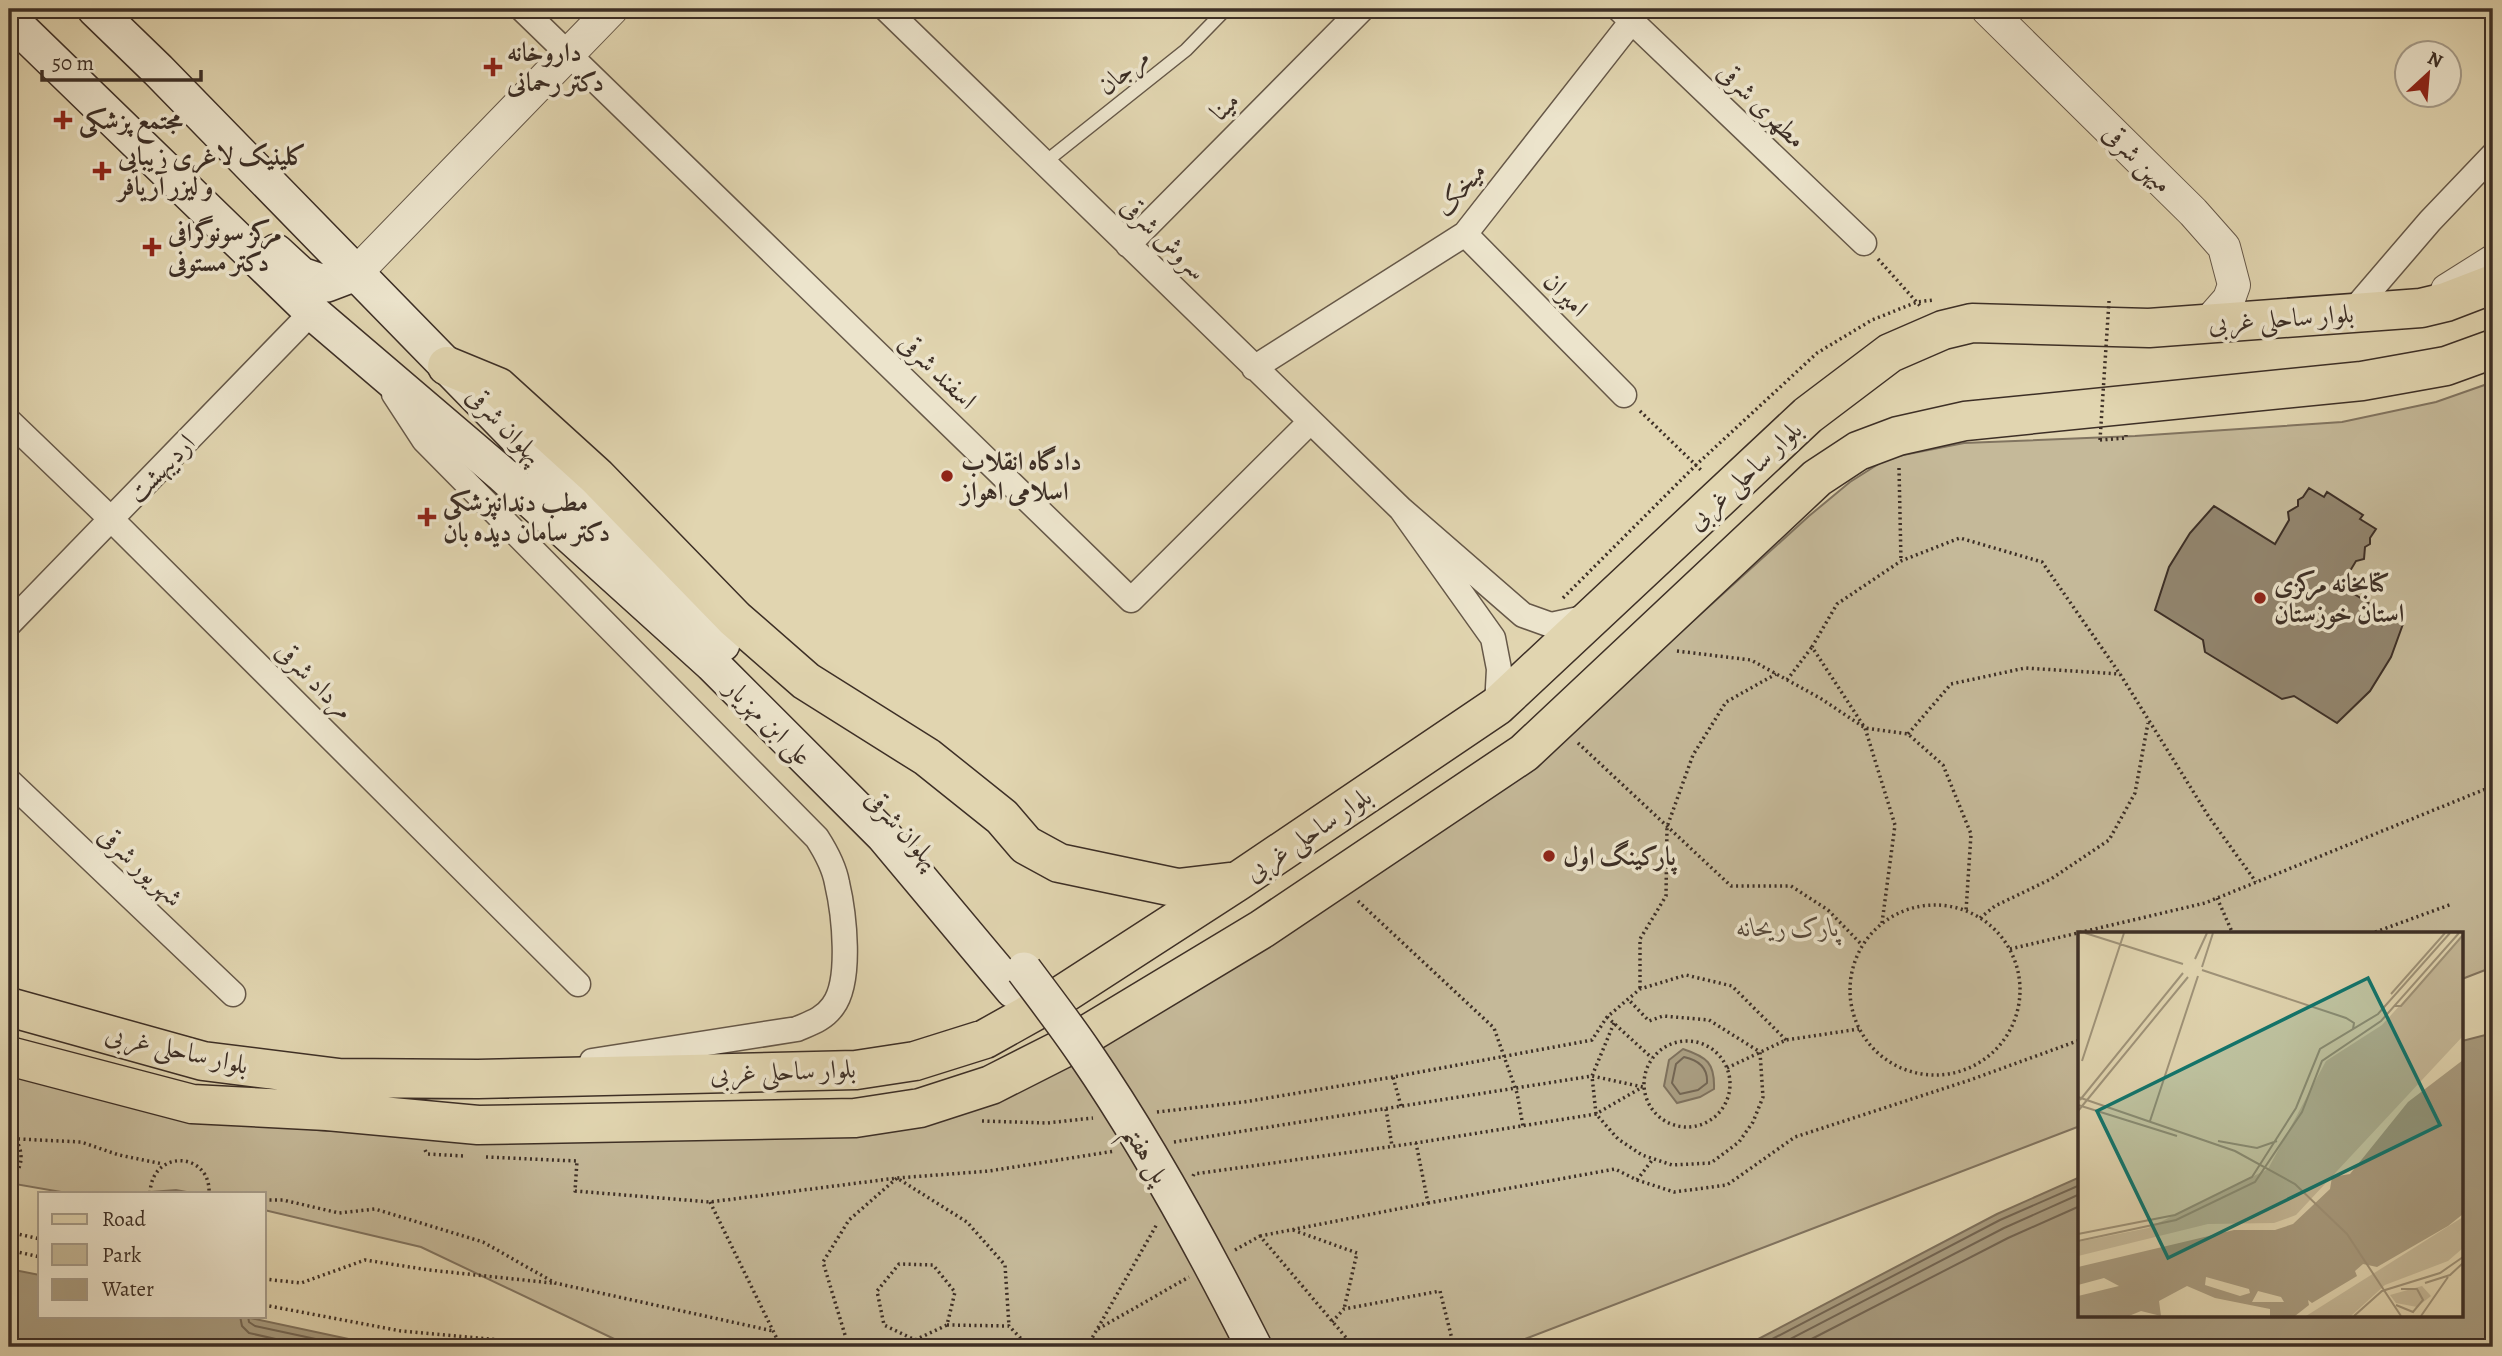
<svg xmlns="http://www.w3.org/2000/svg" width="2502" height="1356" viewBox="0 0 2502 1356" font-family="Alegreya,Amiri,serif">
	<rect width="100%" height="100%" fill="#e1d5b0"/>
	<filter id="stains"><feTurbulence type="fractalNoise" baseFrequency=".00286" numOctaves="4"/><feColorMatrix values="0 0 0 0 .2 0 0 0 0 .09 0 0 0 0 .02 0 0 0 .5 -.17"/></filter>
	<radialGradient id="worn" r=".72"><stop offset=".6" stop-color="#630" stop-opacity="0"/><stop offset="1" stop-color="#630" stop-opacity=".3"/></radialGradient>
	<!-- green -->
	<path fill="#c5b999" stroke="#817460" stroke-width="2" d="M2493,382V967L2462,979V934H2080V1126L1504,1347H631L421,1247L264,1210V1193H192L176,1190L138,1193H67L9,1183V1065L176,1114L326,1131L462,1130L912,1114L1566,736L1809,516L1850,482L1888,458L1964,443L2135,436L2342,422L2436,402Z"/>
	<!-- water -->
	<path fill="#a99d81" stroke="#7e715d" stroke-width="2" d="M2493,1033V1347H1743L1997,1214L2080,1177V1316H2462V1041Z
		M1683,1049C1707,1057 1715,1063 1714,1089L1700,1097L1677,1103L1664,1086L1669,1060Z
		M9,1269L40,1275V1316H241L386,1347H9Z"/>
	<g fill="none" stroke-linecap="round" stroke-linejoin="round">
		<!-- shore -->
		<path stroke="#736654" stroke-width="2" d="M1684,1057C1698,1060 1708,1068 1707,1083L1698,1090L1680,1094L1672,1083L1676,1064Z
			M240,1316L242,1326L249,1333L311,1347
			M248,1316L249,1322L255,1326L353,1347
			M1757,1347L2000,1220L2080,1185
			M1775,1347L2004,1228L2080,1194
			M1796,1347L2008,1238L2080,1206"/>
	</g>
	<!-- building -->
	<path fill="#92856e" stroke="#3d2f26" stroke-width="2" d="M2309,488L2324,497L2327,492L2363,515L2360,519L2376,529L2370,538V544L2365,547L2364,559L2356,561L2341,586L2403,624L2391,657L2370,691L2337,723L2294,696L2282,699L2205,652L2203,640L2155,610L2169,567L2190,533L2214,506L2275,544L2289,520L2288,512L2298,506V500L2303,497Z"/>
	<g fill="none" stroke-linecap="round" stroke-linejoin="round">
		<!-- service casing -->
		<g stroke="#665848" stroke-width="15">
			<path id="service" d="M1044,163L1186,50L1226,9"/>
		</g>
		<!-- minor casing -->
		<g stroke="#665848" stroke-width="27">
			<path id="minor" d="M522,9L1131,600L1310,422
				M886,9L1401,509
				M1619,9L1864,243
				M1465,234L1624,395
				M1128,245L1362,9
				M2351,313L2430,221L2493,155
				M1254,368L1465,234L1632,21
				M394,394L424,440L817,838C826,852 834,866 837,883C844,913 852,981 833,1006C824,1019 811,1023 797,1029L592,1061
				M9,421L111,519L578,984
				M9,624L312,312
				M1497,706L1499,669L1493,638L1401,509L1523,615L1551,625L1588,617
				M9,781L233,994"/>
		</g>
		<!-- tertiary casing -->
		<g stroke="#665848" stroke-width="34">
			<path id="tertiary" d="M1987,9L2193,212L2224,247L2234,285L2229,299L2207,324
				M356,273L612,9
				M2447,290L2493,261"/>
		</g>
		<!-- secondary casing -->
		<g stroke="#3d2f26" stroke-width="38">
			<path id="secondary" d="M95,9L158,70L571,493L722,644
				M9,18L312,312L503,475L712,664L884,836L1013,990
				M276,252L301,275L327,284L356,273"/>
		</g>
		<!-- primary casing -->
		<g stroke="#3d2f26" stroke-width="41">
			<path id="primary" d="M447,366L498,387L597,477L735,619L806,681L927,757L1002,817L1026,845L1059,863L1178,888L1229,882
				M9,1007L203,1061L339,1078L478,1079L856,1070L915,1061L985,1039L1051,1002L1238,881L1497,706L1808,415L1890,353L1943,330L1972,323L2149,328L2421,308L2446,302L2493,284
				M9,1056L192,1104L327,1111L478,1125L855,1118L920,1108L991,1085L1068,1046L1262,929L1524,753L1817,478L1858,451L1898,436L1965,421L2362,381L2446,366L2493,349"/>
		</g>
		<!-- path -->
		<path stroke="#3d2f26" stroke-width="3.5" stroke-dasharray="2 3.5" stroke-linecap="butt" d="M1878,259L1922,308
			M1640,411L1703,472
			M2100,440L2126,438V435
			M1899,468L1901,561
			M1563,598L1696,465L1817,353L1872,320L1917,302L1933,300
			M1677,651L1751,660L1820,698L1865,728L1908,734L1943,765L1971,834L1966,911
			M1787,680L1812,647
			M1908,734L1951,684L2025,668L2120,674
			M1578,743L1731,886H1791L1828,910L1862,945
			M2217,898L2233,934
			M1358,901L1494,1028L1517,1093L1523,1126
			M1850 990a85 85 0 1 1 170 0a85 85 0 1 1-170 0Z
			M1980,918L1995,906L2051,879L2109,840L2135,793L2148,723
			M1882,923L1895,825L1865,728L1812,647L1837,604L1901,561L1960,538L2042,562L2120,674L2209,817L2256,882
			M2370,934L2452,904
			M2010,949L2205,903L2493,786
			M1640,988V939L1666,896L1667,827L1693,755L1726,702L1776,674
			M1607,1017L1652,1058
			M1614,1023L1592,1076L1596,1114L1618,1139L1642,1155L1672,1165L1711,1163L1739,1142L1753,1122L1763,1097L1760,1052L1709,1020L1663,1016L1649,1021L1628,999
			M1644 1084a43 43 0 1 1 86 0a43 43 0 1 1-86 0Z
			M1727,1068L1786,1040L1859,1029
			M1401,1106L1393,1077L1592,1040L1607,1017L1640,989L1686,975L1732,986L1786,1040
			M1386,1109L1392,1146
			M1157,1112L1244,1102L1393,1077
			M982,1121L1047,1123L1093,1118
			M9,1131C24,1146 26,1167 9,1181
			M18,1139L81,1142L119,1155L163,1164
			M1174,1142L1592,1076L1643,1087
			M425,1150L427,1154L464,1156
			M486,1157L577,1161L575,1191L710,1202L897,1178L989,1171L1115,1151
			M1193,1176L1194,1174L1416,1143L1596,1114L1641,1088
			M1637,1180L1674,1192L1727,1185L1795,1137L1970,1080L2080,1040
			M150,1193C152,1148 211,1152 209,1193
			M264,1200H283L339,1213L375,1209L483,1242L555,1283L773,1331
			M710,1202L781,1347
			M1428,1203L1615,1169L1637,1180L1653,1159
			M1293,1230L1357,1253L1344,1309
			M9,1232L40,1239
			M1260,1236L1428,1203L1416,1143
			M9,1250L40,1257
			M1235,1250L1260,1236L1354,1347
			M264,1279L301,1283L365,1260L429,1270L552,1283
			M264,1305L401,1331L577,1347
			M1332,1322L1344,1309L1440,1291L1454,1347
			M947,1325L1009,1326L1029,1347
			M1098,1329L1189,1277
			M845,1335L823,1262L849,1220L897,1178L967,1222L1005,1265L1009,1326
			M915,1340L947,1325L955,1292L933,1265L899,1264L877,1291L884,1325L915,1340L917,1347
			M1087,1347L1157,1224"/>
		<!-- service -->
		<use href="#service" stroke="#ece4cc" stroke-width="12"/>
		<!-- minor -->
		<use href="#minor" stroke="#ece4cc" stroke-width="24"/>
		<!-- tertiary -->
		<use href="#tertiary" stroke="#ece4cc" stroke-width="32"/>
		<!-- secondary -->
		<use href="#secondary" stroke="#ece4cc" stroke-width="35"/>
		<!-- primary -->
		<use href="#primary" stroke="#e1d5b0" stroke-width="38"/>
		<!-- secondary-bridge casing -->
		<g stroke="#3d2f26" stroke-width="38" stroke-linecap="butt">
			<path id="secondary-bridge" d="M1024,970C1044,997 1065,1024 1084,1052C1148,1145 1203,1246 1254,1347"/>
		</g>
		<!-- path-bridge -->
		<path stroke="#3d2f26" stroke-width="3.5" stroke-dasharray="2 3.5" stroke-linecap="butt" d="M2100,440L2109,301"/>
		<!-- secondary-bridge -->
		<use href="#secondary-bridge" stroke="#ece4cc" stroke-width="35"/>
	</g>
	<!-- markers -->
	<g fill="#8f2418" stroke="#ece4cc" stroke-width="2.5">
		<path d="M489.5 56.5h7v7h7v7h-7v7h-7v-7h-7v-7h7z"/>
		<path d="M59.5 109.5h7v7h7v7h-7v7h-7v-7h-7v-7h7z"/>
		<path d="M98.5 160.5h7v7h7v7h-7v7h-7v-7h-7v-7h7z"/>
		<path d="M148.5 236.5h7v7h7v7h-7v7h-7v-7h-7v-7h7z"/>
		<circle cx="947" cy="476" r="7"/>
		<path d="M423.5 506.5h7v7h7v7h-7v7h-7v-7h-7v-7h7z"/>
		<circle cx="2260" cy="598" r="7"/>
		<circle cx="1549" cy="856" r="7"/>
	</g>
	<g text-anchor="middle" stroke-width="7" stroke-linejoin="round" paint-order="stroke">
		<!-- poi labels -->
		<g font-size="26" font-weight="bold" fill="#3d2f26" stroke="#ece4cc" text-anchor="start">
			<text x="507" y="61">داروخانه<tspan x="507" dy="30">دکتر رحمانی</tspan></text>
			<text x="79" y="129">مجتمع پزشکی</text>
			<text x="118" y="165">کلینیک لاغری زیبایی<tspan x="118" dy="30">و لیزر آریافر</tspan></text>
			<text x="168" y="241">مرکز سونوگرافی<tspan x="168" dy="30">دکتر مستوفی</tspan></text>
			<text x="961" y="470">دادگاه انقلاب<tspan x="961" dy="30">اسلامی اهواز</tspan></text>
			<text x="443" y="511">مطب دندانپزشکی<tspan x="443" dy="30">دکتر سامان دیده بان</tspan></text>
			<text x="2274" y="592">کتابخانه مرکزی<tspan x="2274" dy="30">استان خوزستان</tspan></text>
			<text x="1563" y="865">پارکینگ اول</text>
		</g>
		<!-- street labels -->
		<g font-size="26" fill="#3d2f26" stroke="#ece4cc">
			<text transform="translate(1123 71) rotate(-39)" y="9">مرجان</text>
			<text transform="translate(1762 105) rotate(44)" y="9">مطهری شرقی</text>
			<text transform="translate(1224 106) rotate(-45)" y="9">مینا</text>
			<text transform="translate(2138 158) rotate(45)" y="9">میهن شرقی</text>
			<text transform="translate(1460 189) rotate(-49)" y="9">میخک</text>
			<text transform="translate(1164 238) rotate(44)" y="9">سروش شرقی</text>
			<text transform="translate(1566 294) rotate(45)" y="9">امیران</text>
			<text transform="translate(2281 318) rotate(-4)" y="9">بلوار ساحلی غربی</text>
			<text transform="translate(938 371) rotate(44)" y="9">اسفند شرقی</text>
			<text transform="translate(505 425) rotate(46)" y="9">پهلوان شرقی</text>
			<text transform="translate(161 468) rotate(-46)" y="9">اردیبهشت</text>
			<text transform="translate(1744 475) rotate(-43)" y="9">بلوار ساحلی غربی</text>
			<text transform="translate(315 680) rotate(45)" y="9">مرداد شرقی</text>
			<text transform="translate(769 722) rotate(45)" y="9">علی ابن مهزیار</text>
			<text transform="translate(903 829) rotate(48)" y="9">پهلوان شرقی</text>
			<text transform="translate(1308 834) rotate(-34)" y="9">بلوار ساحلی غربی</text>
			<text transform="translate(141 866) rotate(43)" y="9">شهریور شرقی</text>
			<text transform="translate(177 1049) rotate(13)" y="9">بلوار ساحلی غربی</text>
			<text transform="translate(783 1071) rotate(-2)" y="9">بلوار ساحلی غربی</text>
			<text transform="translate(1147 1154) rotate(58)" y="9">پل هفتم</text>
		</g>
		<!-- park labels -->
		<g font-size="26" font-style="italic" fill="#584b3d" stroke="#ece4cc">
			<text x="1788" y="936">پارک ریحانه</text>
		</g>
	</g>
	<!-- overview -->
	<g transform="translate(2078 932)">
		<rect width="385" height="385" fill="#e1d5b0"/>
		<path d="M385,4V104L218,283L196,291L130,292L0,324V310L70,296L190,237L248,129L304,93ZM385,285V316L370,329L307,353L273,384H228ZM344,354L353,364L339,375L318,371L312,363Z" fill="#c5b999"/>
		<path d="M385,128V282L370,294L299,335L285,332L277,339L279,344L234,371L230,368L231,373L217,384H192V377L137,366L109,354L81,369L83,384L63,379L51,384H0V364L41,354L26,346L0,353V335L156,298H197L215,292L252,257L254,245L272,242L330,170ZM128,345L171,357L172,361L162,364L127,353ZM180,359L203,365L206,370H174Z" fill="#a99d81" fill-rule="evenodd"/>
		<path fill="none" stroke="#9f9379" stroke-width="2" d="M7,1L105,32M117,27L129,1M124,35L135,1M124,38L268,86L276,91L275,97M313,62L367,1M317,74H323L385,3M4,129L46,1M0,165L157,219L217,252L269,302L323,384M2,168L105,41M0,173L99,204M0,179L110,45M72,189L120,44M140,209L179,216L199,209M0,302L97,283L174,245L218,176L242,117L300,82L372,1M0,309L98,288L177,250L224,180L244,129L303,89L381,1M347,351L372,343L385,331M318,373L335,380L345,368L339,357H323M276,384L304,359L362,341L385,325M343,384L370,345"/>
		<path fill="#0f766e" fill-opacity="0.15" stroke="#0f766e" stroke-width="3.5" d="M290,46L362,193L90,326L19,179Z"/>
		<rect width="385" height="385" fill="none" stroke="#3d2f26" stroke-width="3.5"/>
	</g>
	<!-- margin -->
	<rect width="2502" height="1356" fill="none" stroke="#e1d5b0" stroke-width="35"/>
	<rect x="10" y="10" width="2481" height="1335" fill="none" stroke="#3d2f26" stroke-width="3.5"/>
	<rect x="18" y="18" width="2467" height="1321" fill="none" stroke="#3d2f26" stroke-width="2"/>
	<!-- legend -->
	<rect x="38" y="1192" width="228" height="126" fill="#ece4cc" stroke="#a69c8a" stroke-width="2"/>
	<rect x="52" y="1214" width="35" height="10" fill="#e1d5b0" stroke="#a69c8a" stroke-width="2"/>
	<text x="102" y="1226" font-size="21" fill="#3d2f26">Road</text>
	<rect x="52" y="1244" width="35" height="21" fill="#c5b999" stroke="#a69c8a" stroke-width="2"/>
	<text x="102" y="1262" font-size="21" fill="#3d2f26">Park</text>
	<rect x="52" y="1279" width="35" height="21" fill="#a99d81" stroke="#a69c8a" stroke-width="2"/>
	<text x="102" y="1296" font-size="21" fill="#3d2f26">Water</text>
	<!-- north arrow -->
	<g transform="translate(2428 74) rotate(26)"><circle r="33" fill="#ece4cc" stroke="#a69c8a" stroke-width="2"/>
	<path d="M0-5L12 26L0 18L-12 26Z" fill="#8f2418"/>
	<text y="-10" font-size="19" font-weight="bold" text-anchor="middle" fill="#3d2f26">N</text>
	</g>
	<!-- scale -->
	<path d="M42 70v10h159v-10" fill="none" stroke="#3d2f26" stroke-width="3.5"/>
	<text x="52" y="70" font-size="21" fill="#3d2f26" stroke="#ece4cc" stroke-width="5" paint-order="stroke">50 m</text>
	<rect width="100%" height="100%" filter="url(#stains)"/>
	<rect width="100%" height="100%" fill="url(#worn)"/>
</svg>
